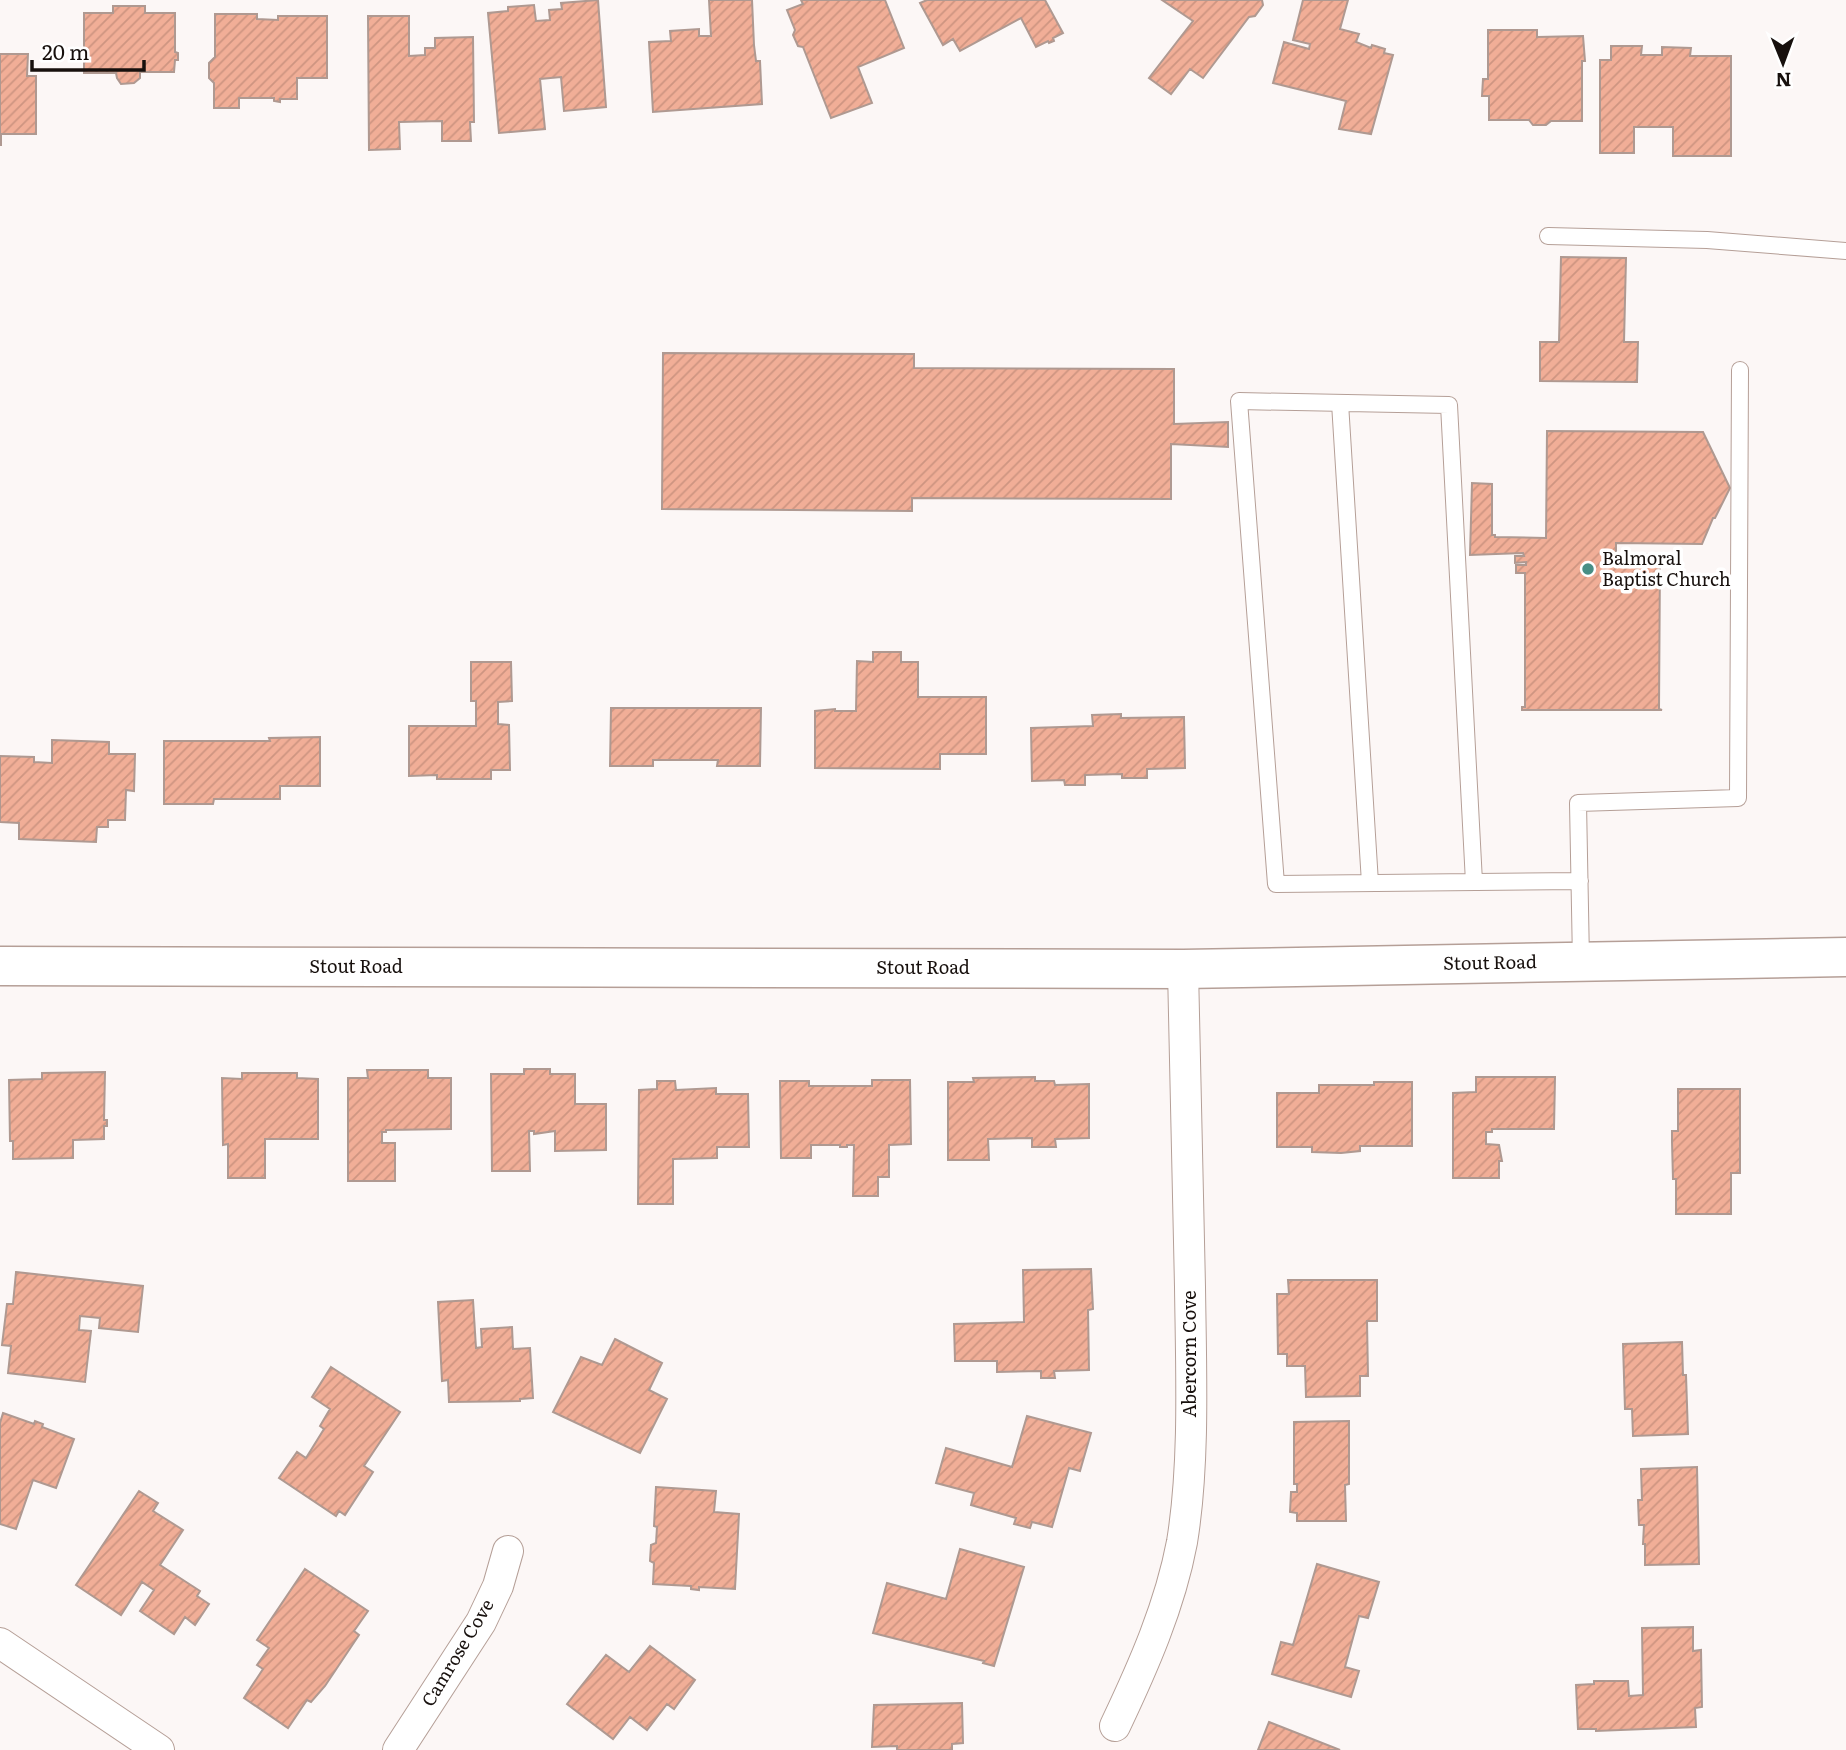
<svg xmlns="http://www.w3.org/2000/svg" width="1846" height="1750" viewBox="0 0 1846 1750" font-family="Literata,serif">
	<defs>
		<pattern id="building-hatch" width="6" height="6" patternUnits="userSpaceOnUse" patternTransform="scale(1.75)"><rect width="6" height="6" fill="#f1ae97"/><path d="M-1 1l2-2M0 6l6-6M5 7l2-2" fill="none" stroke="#ce9581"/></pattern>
	</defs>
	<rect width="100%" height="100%" fill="#fcf7f6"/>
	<!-- building -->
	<path fill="url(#building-hatch)" stroke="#af9991" stroke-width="2" d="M598,0L606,107L564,111L561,77L540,79L545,129L499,133L488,13L508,11V7L534,5L536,21L550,20L549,10L562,9L561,3Z
		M709,0H752L754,45L756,61H760L762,104L653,112L649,42L671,41L670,31L699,29V36H711Z
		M801,0H885L904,48L858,67L872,103L831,118L803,47L798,46L793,35L795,30L787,10L803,4Z
		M927,0H1045L1063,33L1053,38L1054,41L1049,43L1048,41L1036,47L1021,18L960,51L953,39L943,45L920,3Z
		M1162,0H1262L1263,5L1255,16L1249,17L1203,78L1190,69L1171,94L1149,78L1193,21Z
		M1303,0H1348L1340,29L1359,34L1356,42L1371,48L1372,45L1385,49L1384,53L1393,55L1371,134L1339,129L1346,101L1273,83L1284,42L1309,49L1310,44L1293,40Z
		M113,6H145V13H175V52L178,53V60H175L174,72H140V78L134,83L121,84L117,78L116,73H84V13H113Z
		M215,14H257V19L278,20V16H327V78H297V99H280V102L274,101V98H239V108H214V83L209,78V63L215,57Z
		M368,16H409V56L425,55V48H435V38L473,37L474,122H470L471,141H442V121L399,122L400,149L369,150Z
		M1488,30H1537V37L1583,36L1585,61H1582V121H1551L1546,125H1533L1529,120H1489V96H1482L1483,79H1488Z
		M1611,46H1642L1641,55H1662V47L1691,48L1690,56H1731V156H1673V127H1634V153H1600V60H1611Z
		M0,54H28L27,76H36V134H1V145H0Z
		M1561,257L1626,258L1624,342H1638L1637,382L1540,381V342H1559Z
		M663,353L914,354V368L1174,369V424L1228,422V447L1171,444V499L912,498V511L662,509Z
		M1547,431L1703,432L1730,488L1715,518H1713L1702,544L1616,543V555L1663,554V557H1660L1659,709L1662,710H1522V707H1525V573H1516V565H1526V562L1515,563V556H1524L1523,553L1470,555L1472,483L1492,484V535H1495V537L1546,538Z
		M873,652H901V662H918V697H986V754H940V769L815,768V711L835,709V711H856L857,661L873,662Z
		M471,662H511L512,701L498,702V724L509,725L510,770H491V779H437V775L409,776V726H476V701H471Z
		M611,708H761L760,766H717L718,760H653V766H610Z
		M1121,714V718L1184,717L1185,768L1147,769V778H1122V774L1085,775V785H1065L1064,780L1032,781L1031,728L1093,726L1092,715Z
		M320,737V786H280V799H214L213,804H164V741H270L269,738Z
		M52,740L109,742V754H135L134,791L126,790L125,820H108V827H97L96,842L19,839V823L0,822V756L34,757V762L52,763Z
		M524,1069H550V1074H575V1104H606V1150L555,1151V1131L534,1134V1131H529L530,1171H492L491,1074H524Z
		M367,1070H428V1078H451V1129L386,1130V1132H382V1143H395V1181H348V1078H368Z
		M105,1072L104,1120H107V1126H104V1139L73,1140V1158L13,1159V1141H10L9,1080L42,1079V1073Z
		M242,1073H297V1078L318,1079V1139H265V1178H228V1144L223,1145L222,1078L242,1079Z
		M1035,1077V1081H1054L1055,1085L1089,1084V1138L1055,1139L1056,1147H1032V1138L988,1139L989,1160H948V1082H974L973,1078Z
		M1476,1077H1555L1554,1129H1492V1132H1486V1144L1499,1145L1502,1161H1499V1178H1453V1093L1476,1092Z
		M872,1080H910L911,1144L889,1145V1177H878V1196H853L854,1145H847V1147H840V1145H811V1158H781L780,1081H809V1086H872Z
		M657,1081H675L676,1090L716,1088V1094H748L749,1147H717V1158L673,1159V1204H638L639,1090L657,1089Z
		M1374,1082H1412V1146H1360V1151L1341,1153L1312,1152V1147H1277V1093H1319V1085H1374Z
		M1678,1089H1740V1173H1731V1214H1676V1179H1673L1672,1142V1131H1678Z
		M1091,1269L1093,1309L1088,1310L1089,1370L1054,1371L1055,1378H1041V1371L997,1372V1361H955L954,1324L1024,1322L1023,1270Z
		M16,1272L143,1286L138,1332L99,1328L100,1318L80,1316L79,1330L91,1331L85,1382L8,1373L11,1346L2,1345L7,1304H13Z
		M1288,1280H1377V1321H1367L1368,1376H1360V1396L1306,1397L1305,1366H1287V1354H1278L1277,1294H1289Z
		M473,1300L476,1348L482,1347L481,1329L512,1327L513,1349L530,1348L533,1398L520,1399V1401L449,1402L448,1380L442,1381L438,1302Z
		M615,1339L662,1363L649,1390L667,1399L640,1453L553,1412L581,1357L602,1365Z
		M1682,1342L1683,1375H1686L1688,1434L1633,1436L1632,1409H1625L1623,1344Z
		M331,1367L400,1412L364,1466L373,1472L345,1515L339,1511L336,1516L279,1478L297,1452L306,1458L324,1429L320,1426L330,1409L312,1397Z
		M3,1413L34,1424L35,1421L43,1424L42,1427L74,1439L56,1488L33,1480L16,1529L0,1524V1423Z
		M1027,1416L1091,1433L1080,1471L1069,1468L1052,1527L1032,1522L1030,1528L1014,1524L1016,1518L971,1505L974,1493L936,1483L946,1448L1012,1467Z
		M1349,1421V1484L1345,1485L1346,1521H1297V1513L1290,1512L1291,1492H1297V1484H1294V1422Z
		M1697,1467L1699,1564L1645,1565V1544H1643L1644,1525H1639L1638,1500H1642L1641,1469Z
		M656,1487L716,1491L714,1512L739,1514L735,1589L699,1587V1590L691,1589V1586L653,1584L654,1563L650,1561L651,1545L656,1543L657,1527L654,1526Z
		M139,1491L158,1503L153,1511L183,1530L160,1565L200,1591L197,1596L209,1604L195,1625L185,1617L174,1634L140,1611L154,1590L142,1582L121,1615L76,1585Z
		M960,1549L1024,1567L994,1666L983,1663L984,1661L873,1633L887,1583L946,1599Z
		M1317,1564L1379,1582L1368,1618L1359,1616L1345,1667L1359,1671L1351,1697L1272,1674L1281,1642L1293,1645Z
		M305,1569L368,1611L354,1631L359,1635L325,1686L311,1702L307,1700L288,1728L244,1698L263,1669L257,1665L269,1648L257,1640Z
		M1693,1627V1651L1701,1650L1702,1707L1695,1708L1696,1727L1596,1731V1729H1578L1576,1685L1594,1684V1681H1628L1629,1696L1643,1695L1642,1628Z
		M650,1646L695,1680L674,1709L667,1704L647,1730L630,1717L613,1739L567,1704L606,1655L629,1672Z
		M962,1703L963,1743L952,1744V1750H897V1746L872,1747L874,1705Z
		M1269,1722L1340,1750H1258Z"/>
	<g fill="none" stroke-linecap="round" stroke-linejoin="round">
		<!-- lane casing -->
		<g stroke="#b59f97" stroke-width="18">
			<path id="lane" d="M1548,236L1707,240L1846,251
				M1340,403L1370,883
				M1474,882L1449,405L1239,401L1276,884C1377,883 1478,882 1580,881
				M1581,961L1578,803L1738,798L1740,370"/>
		</g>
		<!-- street casing -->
		<g stroke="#b59f97" stroke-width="32">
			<path id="street" d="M0,1643L159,1750
				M1115,1726C1143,1667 1170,1606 1182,1542C1195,1463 1191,1368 1190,1287C1188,1181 1185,1075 1183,969
				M398,1750L481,1622L498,1586L508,1551"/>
		</g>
		<!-- secondary casing -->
		<g stroke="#b59f97" stroke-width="41">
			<path id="secondary" d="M0,966L1183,969L1846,957"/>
		</g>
		<!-- lane -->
		<use href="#lane" stroke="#fff" stroke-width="16"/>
		<!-- street -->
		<use href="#street" stroke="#fff" stroke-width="30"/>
		<!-- secondary -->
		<use href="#secondary" stroke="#fff" stroke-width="38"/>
	</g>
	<!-- markers -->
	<circle fill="#488e85" stroke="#fff" stroke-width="2.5" cx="1588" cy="569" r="7"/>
	<g text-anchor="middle" stroke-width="7" stroke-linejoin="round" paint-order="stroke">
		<!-- poi labels -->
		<g font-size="18" fill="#17100d" stroke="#fff" text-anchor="start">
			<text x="1602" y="565">Balmoral<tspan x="1602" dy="21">Baptist Church</tspan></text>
		</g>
		<!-- street labels -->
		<g font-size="18" fill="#17100d" stroke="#fff">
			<text transform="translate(1490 963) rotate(-1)" y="6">Stout Road</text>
			<text x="356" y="973">Stout Road</text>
			<text x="923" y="974">Stout Road</text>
			<text transform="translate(1190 1354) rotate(-90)" y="6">Abercorn Cove</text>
			<text transform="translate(458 1653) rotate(-59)" y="6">Camrose Cove</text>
		</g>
	</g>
	<!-- north arrow -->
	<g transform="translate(1783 63) rotate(179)" stroke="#ffffff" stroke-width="5" paint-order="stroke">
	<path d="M0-5L12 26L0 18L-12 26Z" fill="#17100d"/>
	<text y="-10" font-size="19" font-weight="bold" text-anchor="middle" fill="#17100d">N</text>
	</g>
	<!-- scale -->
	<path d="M32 60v10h112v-10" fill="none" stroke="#17100d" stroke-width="3.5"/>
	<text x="42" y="60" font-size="21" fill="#17100d" stroke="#ffffff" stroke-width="5" paint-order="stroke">20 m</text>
</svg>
